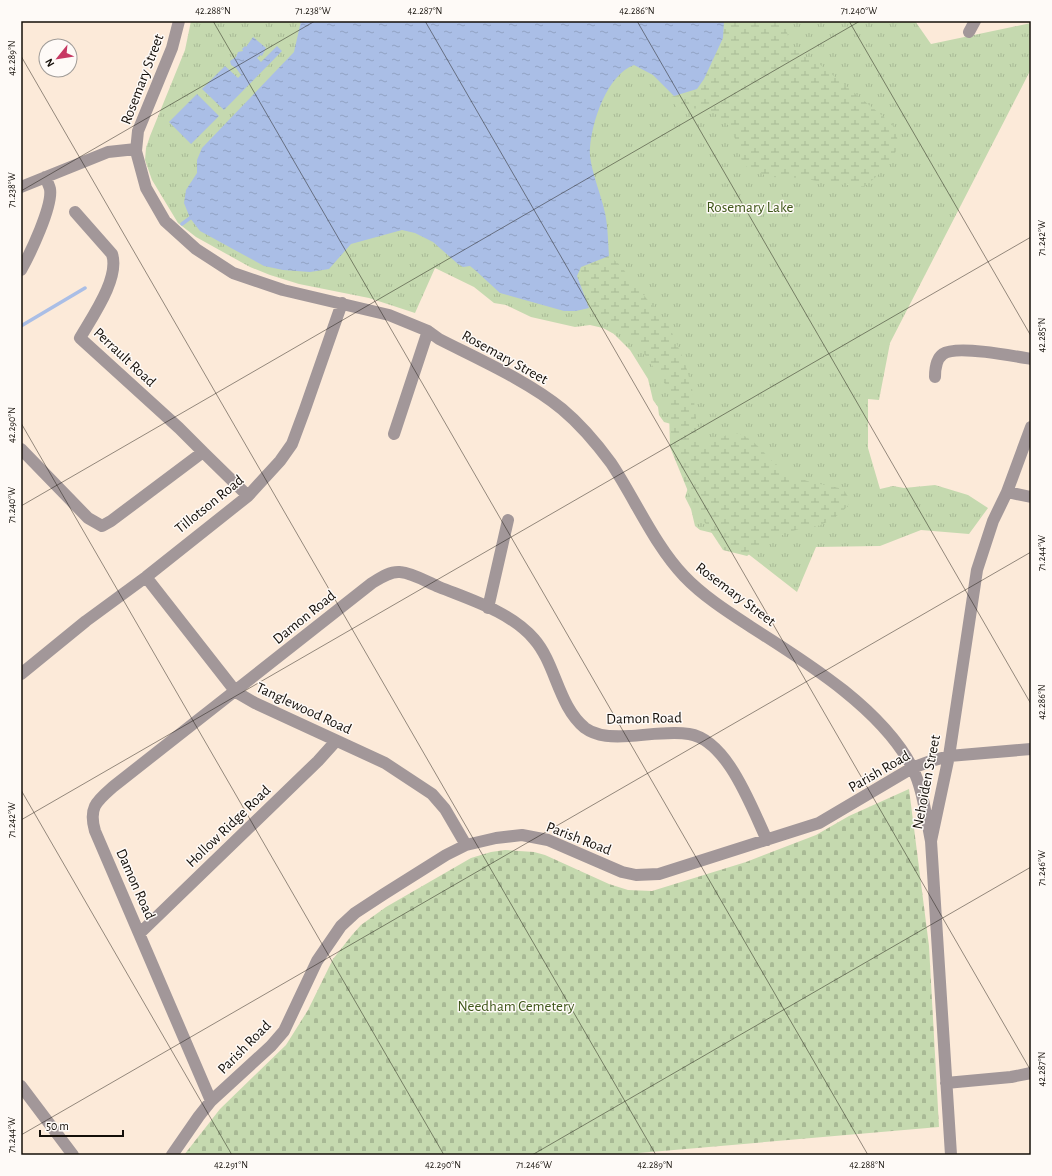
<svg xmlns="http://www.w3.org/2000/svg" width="1052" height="1176" viewBox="0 0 1052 1176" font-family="'Alegreya Sans',sans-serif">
	<defs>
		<pattern id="grass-tufts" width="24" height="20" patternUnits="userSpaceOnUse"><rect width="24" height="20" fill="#c5d9af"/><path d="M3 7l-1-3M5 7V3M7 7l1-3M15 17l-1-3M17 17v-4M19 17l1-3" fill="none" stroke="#a8b995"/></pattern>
		<pattern id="wetland-marsh" width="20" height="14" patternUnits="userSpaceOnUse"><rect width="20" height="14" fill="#c5d9af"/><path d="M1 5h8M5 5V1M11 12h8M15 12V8" fill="none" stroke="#a8b995"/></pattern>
		<pattern id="cemetery-stones" width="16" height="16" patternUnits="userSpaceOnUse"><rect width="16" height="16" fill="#c5d9af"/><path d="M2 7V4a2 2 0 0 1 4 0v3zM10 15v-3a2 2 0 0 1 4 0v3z" fill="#a8b995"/></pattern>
		<pattern id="water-ripples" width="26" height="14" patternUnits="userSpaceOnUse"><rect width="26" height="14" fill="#aabee6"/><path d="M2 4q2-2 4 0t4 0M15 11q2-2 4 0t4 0" fill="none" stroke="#91a2c4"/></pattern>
	</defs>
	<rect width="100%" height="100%" fill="#fcead9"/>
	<!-- grass -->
	<path fill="url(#grass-tufts)" d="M191,21H915L931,44L1031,23V69L890,343L879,400L868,399V448L880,489L893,486L904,488L935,485L968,495L988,508L969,534L921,530L880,546L816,547L797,592L725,536L700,530L695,526L691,509L685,497L688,488L671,424L664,422L659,415L658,407L653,400L648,379L630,350L614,334L603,328L590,325L575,327L531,317L506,305L494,303L474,287L435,268L415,313L369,298L299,284L270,275L250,267L196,237L178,223L152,180L145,160L146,148L150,136L185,50Z"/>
	<!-- wetland -->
	<path fill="url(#wetland-marsh)" d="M724,21H785C788,45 795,54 818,63L891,123C910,150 883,171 864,187L820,182L804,178L769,177L743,165C737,143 732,118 707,110C698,108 686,108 676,107L671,97L697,89Z
		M609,256L619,264L670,328L685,363L692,388L696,416V432L701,440L706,444C717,444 724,433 734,433C754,434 767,460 782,470C799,482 824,484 843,489L851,501C844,513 828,523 814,527C809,528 804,527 799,529C780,535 762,544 747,556L723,550L694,506L670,447L669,410L671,401L665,384L641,349L617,326L589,308L577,276L581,267Z"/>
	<!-- cemetery -->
	<path fill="url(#cemetery-stones)" d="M909,789L929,946L939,1127L639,1153L637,1155H184L220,1109L286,1045L308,1010L333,959L352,935L361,925L386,907L471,858L491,852L505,850L534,852L545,855L609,884L628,890L652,891L746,862L816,835L849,816Z"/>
	<!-- water -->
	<path fill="url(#water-ripples)" d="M301,21H724L723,38L704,79L697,89L674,96L653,75L634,65C607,75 592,121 590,148C588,164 602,196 605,213C608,227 608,242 609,256L581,267L577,276L589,308L576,311H564L500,293L475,270L470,266L463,267L458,264L433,242L415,233L402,230L351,244L329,269L310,272L283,270L264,266L200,231L190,218L184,203L186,190L197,173V160L202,148L294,52Z
		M253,37L266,48L262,56L260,55L257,58L261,62L277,46L282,51L224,110L202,89L225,66L238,78L241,75L236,68L231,65L230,61L236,57L238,52L243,51L242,49L245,46L246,47Z
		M197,94L219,116L191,144L169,122Z"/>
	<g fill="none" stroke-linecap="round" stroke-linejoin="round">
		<!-- stream -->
		<path stroke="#aabee6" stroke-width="3.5" d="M182,224L190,218
			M21,326L85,288"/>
		<!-- minor -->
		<path stroke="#a29799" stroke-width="12" d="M179,21L172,48L138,131L136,151L146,188L165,221L196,249L233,273L283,290L389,315L428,331L439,339C478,359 528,381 562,409C580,424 597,444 611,463C635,499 655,546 684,576C703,596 728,612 751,627C806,662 881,708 912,767C923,789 926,817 931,841
			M969,32L975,21
			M21,187L108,152L136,149
			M21,270C30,254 53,206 50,189C49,185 47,181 45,177
			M935,377C935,369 936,359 943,354C956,345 1014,356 1031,359
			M394,434L428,331
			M21,449L88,518L102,526L111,521L203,452L179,428L80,338C92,317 120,278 112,254L75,212
			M203,452L248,496
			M1007,492L1031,497
			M146,577L236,692L255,703L385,763L432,794L445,809L466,845
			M488,608L508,520
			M21,674L86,621L146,577L248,496L280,461L292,444L305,409L342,303
			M140,933L318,761L336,741
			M946,1083L1011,1077L1031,1073
			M21,1086L73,1155
			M211,1101L95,831C88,807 97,801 114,786L372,583C380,578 390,571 400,572C413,573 427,582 439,587C471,600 511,612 534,639C556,664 558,706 585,728C597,737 614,737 629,736C648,735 670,731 689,734C728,740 752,809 767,840
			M172,1155L199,1116L211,1101L271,1046L284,1031L317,961L341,926L355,913L384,894L446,855L466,845L496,838L522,835L548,840L622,872L636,875L659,874L819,823L912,768L931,761L949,756L1031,749
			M951,1155L931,841L949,756L977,570L993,521L1007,492L1031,427"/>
	</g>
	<!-- ticks -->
	<path fill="none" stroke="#140f09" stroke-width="1" stroke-opacity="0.45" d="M213,21L868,1155M425,21L1031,1071M637,21L1031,704M849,21L1031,336M21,56L656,1155M21,191L315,21M21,423L444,1155M21,506L860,21M21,790L232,1155M21,820L1031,237M21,1135L1031,552M532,1155L1031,867"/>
	<g text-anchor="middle" stroke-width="3" stroke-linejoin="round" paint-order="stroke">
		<!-- street labels -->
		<g font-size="15" fill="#140f09" stroke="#fefaf7">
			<text transform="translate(142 79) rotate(-69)" y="5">Rosemary Street</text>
			<text transform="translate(125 357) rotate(43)" y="5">Perrault Road</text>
			<text transform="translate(505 357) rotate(29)" y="5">Rosemary Street</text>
			<text transform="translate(209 504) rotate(-39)" y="5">Tillotson Road</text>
			<text transform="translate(736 594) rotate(37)" y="5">Rosemary Street</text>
			<text transform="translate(304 617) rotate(-39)" y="5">Damon Road</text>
			<text transform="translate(304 708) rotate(25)" y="5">Tanglewood Road</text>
			<text transform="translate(644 718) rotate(-1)" y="5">Damon Road</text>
			<text transform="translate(879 771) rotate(-30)" y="5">Parish Road</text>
			<text transform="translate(926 782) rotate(-79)" y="5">Nehoiden Street</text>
			<text transform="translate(228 826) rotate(-44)" y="5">Hollow Ridge Road</text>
			<text transform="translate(579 838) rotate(21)" y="5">Parish Road</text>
			<text transform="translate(136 884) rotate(66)" y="5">Damon Road</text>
			<text transform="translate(244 1047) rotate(-45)" y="5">Parish Road</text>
		</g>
		<!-- park labels -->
		<g font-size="15" fill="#3e5619" stroke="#fefaf7">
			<text x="750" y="212">Rosemary Lake</text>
			<text x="516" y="1011">Needham Cemetery</text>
		</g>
	</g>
	<!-- border -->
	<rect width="1052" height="1176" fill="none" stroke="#fefaf7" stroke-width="44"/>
	<!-- north arrow -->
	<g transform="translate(58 58) rotate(240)"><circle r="19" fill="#fefaf7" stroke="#a09c98"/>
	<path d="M0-3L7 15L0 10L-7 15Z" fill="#c73963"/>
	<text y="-6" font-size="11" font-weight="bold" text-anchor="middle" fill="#140f09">N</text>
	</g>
	<!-- scale -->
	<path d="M40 1130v6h83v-6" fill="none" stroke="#140f09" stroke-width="2"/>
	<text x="46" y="1130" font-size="12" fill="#140f09" stroke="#fefaf7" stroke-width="3" paint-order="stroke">50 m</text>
	<rect x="22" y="22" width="1008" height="1132" fill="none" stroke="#140f09" stroke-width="1.5"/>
	<g font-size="10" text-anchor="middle" fill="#140f09">
		<text x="213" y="14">42.288°N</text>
		<text x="313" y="14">71.238°W</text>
		<text x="425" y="14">42.287°N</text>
		<text x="637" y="14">42.286°N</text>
		<text x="859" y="14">71.240°W</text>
		<text transform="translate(11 58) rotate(-90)" y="4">42.289°N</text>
		<text transform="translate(11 190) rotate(-90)" y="4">71.238°W</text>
		<text transform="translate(1041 238) rotate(-90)" y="4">71.242°W</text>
		<text transform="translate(1041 335) rotate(-90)" y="4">42.285°N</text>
		<text transform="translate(11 425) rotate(-90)" y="4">42.290°N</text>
		<text transform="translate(11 505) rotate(-90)" y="4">71.240°W</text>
		<text transform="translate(1041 553) rotate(-90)" y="4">71.244°W</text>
		<text transform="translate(1041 702) rotate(-90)" y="4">42.286°N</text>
		<text transform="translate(11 820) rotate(-90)" y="4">71.242°W</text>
		<text transform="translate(1041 868) rotate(-90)" y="4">71.246°W</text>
		<text transform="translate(1041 1069) rotate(-90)" y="4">42.287°N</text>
		<text transform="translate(11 1135) rotate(-90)" y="4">71.244°W</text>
		<text x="231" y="1168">42.291°N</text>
		<text x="443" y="1168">42.290°N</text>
		<text x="534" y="1168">71.246°W</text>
		<text x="655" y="1168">42.289°N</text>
		<text x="867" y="1168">42.288°N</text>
	</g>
</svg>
